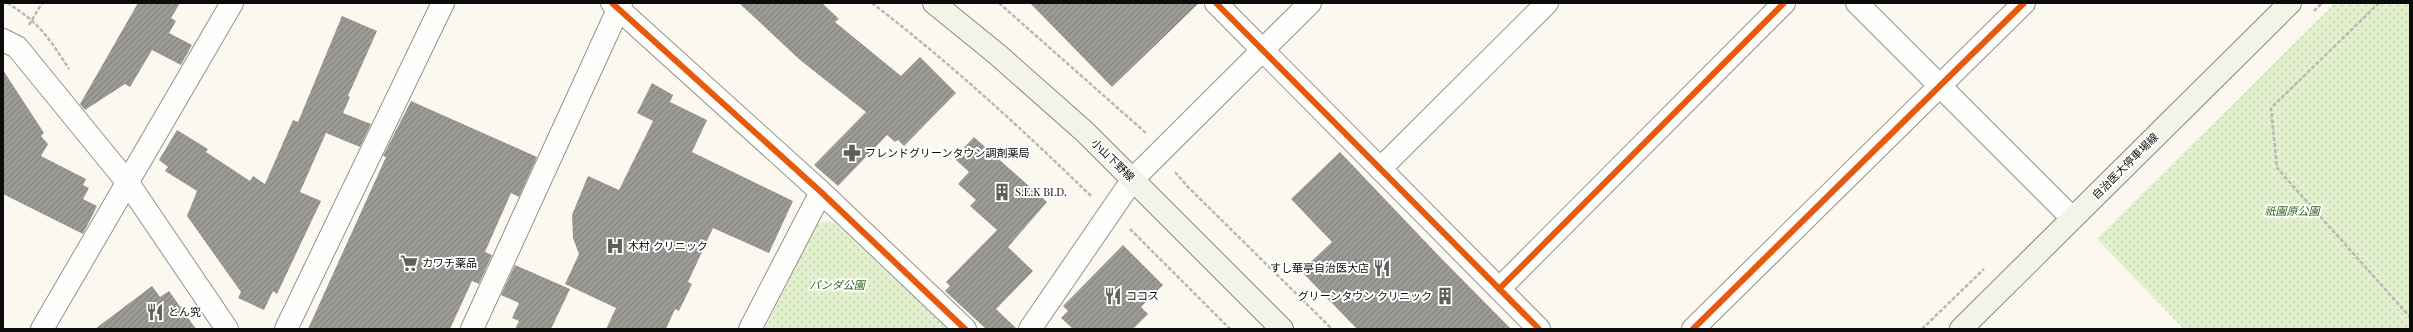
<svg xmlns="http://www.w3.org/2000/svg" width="2413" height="332" viewBox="0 0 2413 332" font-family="'Playfair Display','Noto Sans JP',serif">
	<defs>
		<pattern id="park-dots" width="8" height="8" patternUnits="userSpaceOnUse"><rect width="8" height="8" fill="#e2f0ce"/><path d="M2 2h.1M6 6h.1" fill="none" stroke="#c1ccb0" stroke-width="1.8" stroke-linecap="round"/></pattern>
		<pattern id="building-hatch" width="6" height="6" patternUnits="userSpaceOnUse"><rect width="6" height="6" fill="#9c9a95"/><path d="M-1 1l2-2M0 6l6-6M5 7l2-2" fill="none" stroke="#7d7c78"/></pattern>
	</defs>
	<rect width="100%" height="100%" fill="#faf8ef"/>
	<!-- park -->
	<path fill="url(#park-dots)" d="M2335,3H2410V329H2184L2097,239Z
		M823,222H835L948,329H765L815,226Z"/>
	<!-- building -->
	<path fill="url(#building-hatch)" d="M138,3H180L171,18L176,21L169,33L192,45L181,65L152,50L130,87L125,84L85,110L80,104Z
		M739,3H822L839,19L835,22L901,76L920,57L956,93L904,146L898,140L895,142L887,135L838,186L814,165L866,112L800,60Z
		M1030,3H1199L1112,87Z
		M342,16L377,31L348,96L350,97L343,113L371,124L360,147L326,133L300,192L321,201L277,294L273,291L264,310L238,298L241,292L187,216L197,191L165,171L168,167L159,160L177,130L208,149L206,152L250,181L253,176L265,184L293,120L298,122Z
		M3,70L44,133L41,136L48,144L41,156L86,179L83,185L89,188L83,199L97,206L83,234L3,194Z
		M652,83L673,95L670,102L707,120L692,152L793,201L769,253L713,228L688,282L692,284L679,311L675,309L666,329H606L616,308L565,284L579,254L573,238L572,215L588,176L619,190L653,121L637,113Z
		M411,101L537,157L519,197L511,193L485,252L492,255L479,284L472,281L450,329H308L386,157L383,156Z
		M974,137L1047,202L1008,247L1033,271L996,309L1017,329H986L945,291L950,286L946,282L997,230L970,206L976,200L958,184L969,172L954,158Z
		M1340,152L1438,255L1511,329H1357L1301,271L1332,242L1291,199Z
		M1123,245L1163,285L1141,307L1148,314L1133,329H1073L1061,318L1068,311L1063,306Z
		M515,265L570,289L551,329H515L519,321L512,318L519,303L501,295Z
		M152,286L160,297L169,291L196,329H95Z"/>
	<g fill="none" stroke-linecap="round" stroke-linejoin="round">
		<!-- minor casing -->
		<g stroke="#93928e" stroke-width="24">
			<path id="minor" d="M612,3L821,192L965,329
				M1216,3L1539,329
				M1857,3L2072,218
				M1380,169L1547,3
				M1499,289L1784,3
				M42,329L232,3
				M286,329L443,3
				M472,329L621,3
				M750,329L821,192
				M1030,329L1133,179L1310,3
				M1693,329L2024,3"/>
		</g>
		<!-- tertiary casing -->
		<g stroke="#93928e" stroke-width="24">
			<path id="tertiary" d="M3,40L17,47L128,183L227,329"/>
		</g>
		<!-- secondary casing -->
		<g stroke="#898884" stroke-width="24">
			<path id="secondary" d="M934,3L998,55L1085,132L1282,329
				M1961,329L2290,3"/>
		</g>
		<!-- path -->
		<path stroke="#b7b7b5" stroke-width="2.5" stroke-dasharray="4 2" stroke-linecap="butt" d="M7,3C39,22 49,38 69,69
			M872,3C949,62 1021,128 1091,196
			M999,3L1146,133
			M2379,3L2271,108L2277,168L2410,317
			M2314,11L2322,3
			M29,25L42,3
			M1175,172L1187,186L1332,329
			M1130,229L1230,329
			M1922,329L1984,269"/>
		<!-- minor -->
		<use href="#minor" stroke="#fefefd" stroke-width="22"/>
		<!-- tertiary -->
		<use href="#tertiary" stroke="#fefefd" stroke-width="22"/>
		<!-- secondary -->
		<use href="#secondary" stroke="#f4f3e8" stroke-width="22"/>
		<!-- cycleway casing -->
		<g stroke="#fff" stroke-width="8">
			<path id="cycleway" d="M612,3L821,192L965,329
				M1216,3L1539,329
				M1499,289L1784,3
				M1693,329L2024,3"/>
		</g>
		<!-- cycleway -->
		<use href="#cycleway" stroke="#e8590c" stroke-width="6"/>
	</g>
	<!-- icons -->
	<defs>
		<g id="pharmacy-bare" transform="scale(1.38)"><path d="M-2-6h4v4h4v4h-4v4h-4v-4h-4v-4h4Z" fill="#5f5e5b" stroke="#fff" stroke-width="2.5" paint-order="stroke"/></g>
		<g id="building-bare" transform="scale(1.38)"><path d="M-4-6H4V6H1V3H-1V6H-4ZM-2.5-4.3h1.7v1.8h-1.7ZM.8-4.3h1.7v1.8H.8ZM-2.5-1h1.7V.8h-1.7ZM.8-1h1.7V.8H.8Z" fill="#5f5e5b" stroke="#fff" stroke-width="2.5" paint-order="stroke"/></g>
		<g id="hospital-bare" transform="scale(1.38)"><path d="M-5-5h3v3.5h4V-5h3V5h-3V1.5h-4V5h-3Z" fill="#5f5e5b" stroke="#fff" stroke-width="2.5" paint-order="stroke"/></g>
		<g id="supermarket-bare" transform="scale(1.38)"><path d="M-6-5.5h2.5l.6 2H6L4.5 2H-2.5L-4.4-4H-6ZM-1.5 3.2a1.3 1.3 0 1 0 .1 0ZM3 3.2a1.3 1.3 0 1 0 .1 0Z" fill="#5f5e5b" stroke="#fff" stroke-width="2.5" paint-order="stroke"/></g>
		<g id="restaurant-bare" transform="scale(1.38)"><path d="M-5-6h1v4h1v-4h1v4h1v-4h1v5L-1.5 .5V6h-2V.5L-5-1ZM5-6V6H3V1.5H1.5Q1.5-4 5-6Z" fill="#5f5e5b" stroke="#fff" stroke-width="2.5" paint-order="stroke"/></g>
	</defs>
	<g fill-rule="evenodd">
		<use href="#pharmacy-bare" x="852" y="153"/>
		<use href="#building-bare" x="1002" y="192"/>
		<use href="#hospital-bare" x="615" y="246"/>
		<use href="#supermarket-bare" x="409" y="263"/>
		<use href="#restaurant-bare" x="1382" y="268"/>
		<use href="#restaurant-bare" x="1113" y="296"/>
		<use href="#building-bare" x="1445" y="296"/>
		<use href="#restaurant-bare" x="155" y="312"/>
	</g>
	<g text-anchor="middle" stroke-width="4" stroke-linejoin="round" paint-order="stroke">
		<!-- poi labels -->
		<g font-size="11" fill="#0b0b0b" stroke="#fff" text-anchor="start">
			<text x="865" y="157">フレンドグリーンタウン調剤薬局</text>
			<text x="1015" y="196">S.E.K BLD.</text>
			<text x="628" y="250">木村 クリニック</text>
			<text x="422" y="267">カワチ薬品</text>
			<text x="1369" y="272" text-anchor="end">すし華亭自治医大店</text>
			<text x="1126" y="300">ココス</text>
			<text x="1432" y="300" text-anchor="end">グリーンタウン クリニック</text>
			<text x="168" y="316">とん究</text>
		</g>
		<!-- street labels -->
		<g font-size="11" fill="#0b0b0b" stroke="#fff">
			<text transform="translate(1113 160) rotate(44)" y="4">小山下野線</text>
			<text transform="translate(2125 166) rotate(-45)" y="4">自治医大停車場線</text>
		</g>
		<!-- park labels -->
		<g font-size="11" font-style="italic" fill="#28641b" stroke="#fff">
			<text x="2292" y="215">祇園原公園</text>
			<text x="837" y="289">パンダ公園</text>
		</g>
	</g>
	<!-- border -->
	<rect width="2413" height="332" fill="none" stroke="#0b0b0b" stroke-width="8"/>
</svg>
